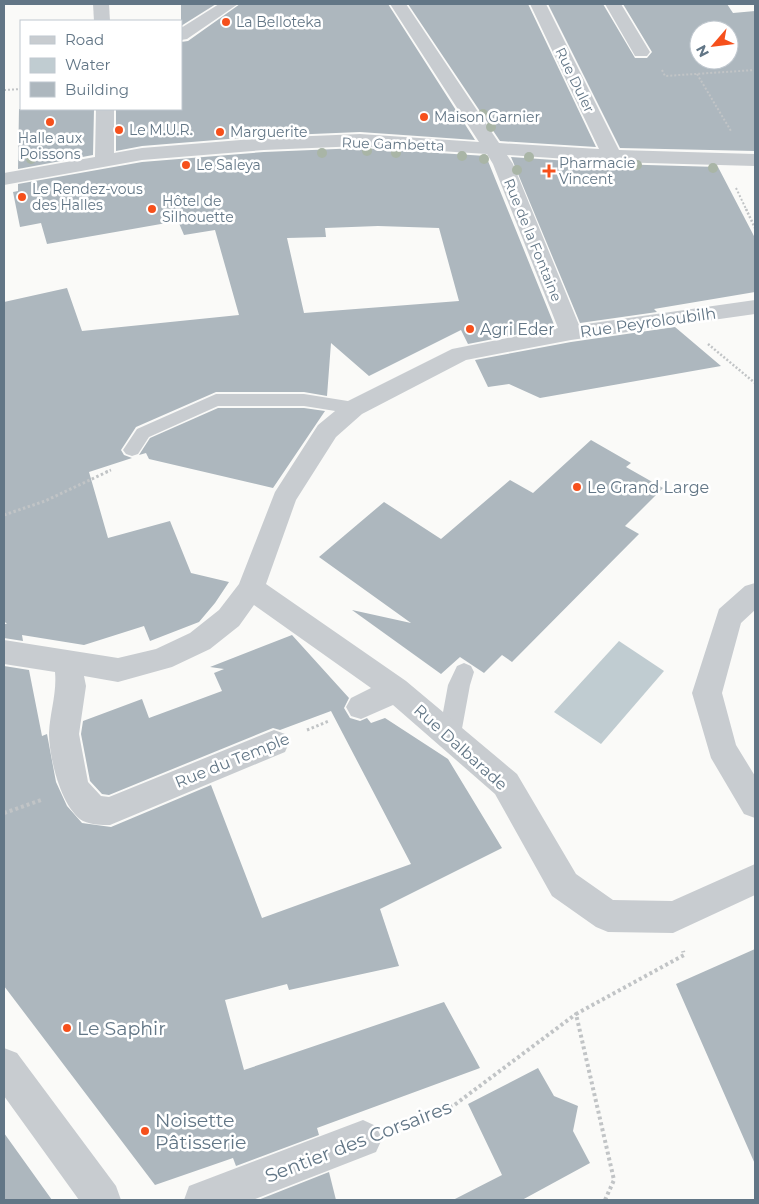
<svg xmlns="http://www.w3.org/2000/svg" width="759" height="1204" viewBox="0 0 759 1204" font-family="Montserrat,sans-serif">
	<rect width="100%" height="100%" fill="#fafaf8"/>
	<!-- water -->
	<path fill="#c0ccd1" d="M619,641L664,671L601,744L554,712Z"/>
	<!-- building -->
	<path fill="#adb7be" fill-rule="evenodd" d="M181,4H216L181,26Z
		M240,4H388L475,140L360,132L264,136L142,146L116,151V109H181V42L188,41Z
		M408,4H528L596,147L500,141Z
		M548,4H603L635,58H647L652,52L623,4H727L733,13L755,11V151L620,148ZM699,30H729V60H699Z
		M19,109H94L93,155L18,169Z
		M360,148L486,156L555,327L468,344L461,330L369,376L331,343L327,396L304,392H216L136,427L121,450L124,455L132,458L89,472L108,538L170,521L191,573L229,582L215,603L199,622L150,641L144,626L84,645L22,635L23,641L4,638V624H7L4,621V302L67,288L82,331L239,315L215,230L184,235L178,221L47,244L41,223L20,227L13,192L18,191V184L142,162L264,152ZM378,226L439,228L459,301L304,313L287,238L326,237L325,228Z
		M511,157L612,164L718,167L755,238V292L654,309L657,312L580,323Z
		M675,327L721,366L540,398L509,384L488,387L475,360L571,342Z
		M218,408H304L325,411L273,488L149,459L146,453L139,455L150,438Z
		M591,440L631,463L626,467L663,488L625,526L639,534L512,662L502,655L484,673L460,657L441,674L352,610L411,623L319,557L384,502L441,539L510,480L533,493Z
		M292,635L349,698L344,708L350,718L360,721L367,718L371,723L385,718L448,759L502,848L380,909L399,966L289,990L287,984L225,1000L244,1070L444,1002L480,1068L317,1128L319,1135L236,1166L233,1158L155,1185L4,986V666L29,670L42,736L47,734L56,782L67,806L82,823L111,827L211,785L262,918L411,864L331,711L280,730L273,728L109,795L102,794L90,781L81,734L83,721L142,699L149,718L222,691L214,673L224,669L210,667Z
		M755,949V1164L676,984Z
		M538,1068L554,1096L578,1106L573,1131L590,1163L522,1200H453L502,1175L468,1104Z
		M4,1133L52,1200H4Z
		M329,1172L336,1200H258Z"/>
	<g fill="none" stroke-linecap="round" stroke-linejoin="round">
		<!-- path-far3 -->
		<path stroke="#c1c4c6" stroke-width="2" stroke-dasharray="2 2" stroke-linecap="butt" d="M662,70L665,76L755,70
			M697,74L731,131
			M4,90L21,89
			M736,188L747,211"/>
		<!-- path-far2 -->
		<path stroke="#c1c4c6" stroke-width="2.5" stroke-dasharray="2 2" stroke-linecap="butt" d="M746,209L755,228
			M708,344L755,383
			M106,472L111,470"/>
		<!-- path-far1 -->
		<path stroke="#c1c4c6" stroke-width="3" stroke-dasharray="2.5 2.5" stroke-linecap="butt" d="M4,515L45,501L109,471
			M307,730L329,721"/>
		<!-- path -->
		<path stroke="#c1c4c6" stroke-width="4" stroke-dasharray="3 3" stroke-linecap="butt" d="M4,813L41,800
			M399,1126L453,1106L576,1014
			M605,1200L614,1180L576,1014L684,955L683,951"/>
		<!-- service -->
		<path fill="#c8ccd0" fill-rule="evenodd" d="M216,394H304L354,402L360,404L363,408L360,412L354,414L304,406H218L149,437L138,454L132,456L126,454L123,450L137,429Z
			M464,663L471,666L474,672L470,685L461,734L458,741L450,743L442,741L439,734L448,685L457,666Z"/>
		<!-- pedestrian -->
		<path fill="#c8ccd0" fill-rule="evenodd" d="M93,4H109L110,21H94Z"/>
		<!-- minor -->
		<path fill="#c8ccd0" fill-rule="evenodd" d="M219,4H238L187,39L181,40V28Z
			M390,4H406L499,143L599,149L530,4H546L619,150L755,154V166L612,162L507,155L513,164L579,325L755,300V314L571,340L466,360L362,414L336,437L296,500L266,584L406,681L517,774L576,874L613,900L672,901L755,864V895L673,933L608,932L596,927L552,896L495,794L393,705L361,719L351,716L346,707L351,698L371,688L254,605L239,626L210,649L172,667L118,682L84,676L86,686L79,734L88,782L101,796L109,797L274,730L285,734L289,743L285,752L110,825C101,825 92,825 83,821C61,808 49,757 49,733C50,712 57,693 55,672L4,664V640L118,658L156,649L190,633L219,610L239,584L275,492L318,425L346,402L452,349L558,328L493,164L487,154L360,146L264,150L142,160L4,185V173L95,157L96,109H114V153L142,148L264,138L360,134L479,142Z
			M605,4H621L650,52L647,56H635Z
			M755,583V610L741,623L722,693L736,745L755,776V818L744,814L711,758L692,693L719,609L745,586Z
			M4,1048L17,1053L116,1186L121,1200H79L4,1096Z
			M363,1120L376,1126L382,1139L376,1152L253,1200H184L189,1186Z"/>
	</g>
	<!-- trees -->
	<g fill="#a9b5a6">
		<circle cx="483" cy="114" r="5"/>
		<circle cx="453" cy="118" r="5"/>
		<circle cx="491" cy="127" r="5"/>
		<circle cx="367" cy="151" r="5"/>
		<circle cx="322" cy="153" r="5"/>
		<circle cx="396" cy="153" r="5"/>
		<circle cx="65" cy="154" r="5"/>
		<circle cx="462" cy="156" r="5"/>
		<circle cx="529" cy="157" r="5"/>
		<circle cx="31" cy="159" r="5"/>
		<circle cx="484" cy="159" r="5"/>
		<circle cx="637" cy="165" r="5"/>
		<circle cx="713" cy="168" r="5"/>
		<circle cx="517" cy="170" r="5"/>
	</g>
	<!-- markers -->
	<g fill="#f6501c" stroke="#fff" stroke-width="2">
		<circle cx="226" cy="22" r="5"/>
		<circle cx="424" cy="117" r="5"/>
		<circle cx="50" cy="122" r="5"/>
		<circle cx="119" cy="130" r="5"/>
		<circle cx="220" cy="132" r="5"/>
		<circle cx="186" cy="165" r="5"/>
		<path d="M546.5 163.5h5v5h5v5h-5v5h-5v-5h-5v-5h5z"/>
		<circle cx="22" cy="197" r="5"/>
		<circle cx="152" cy="209" r="5"/>
		<circle cx="470" cy="329" r="5"/>
		<circle cx="577" cy="487" r="5"/>
		<circle cx="67" cy="1028" r="5"/>
		<circle cx="145" cy="1131" r="5"/>
	</g>
	<g text-anchor="middle" stroke-width="5" stroke-linejoin="round" paint-order="stroke">
		<!-- far-poi labels -->
		<g font-size="14" fill="#627686" stroke="#fff" text-anchor="start">
			<text x="236" y="27">La Belloteka</text>
			<text x="434" y="122">Maison Garnier</text>
			<text x="129" y="135">Le M.U.R.</text>
			<text x="230" y="137">Marguerite</text>
			<text x="50" y="143" text-anchor="middle">Halle aux<tspan x="50" dy="16">Poissons</tspan></text>
			<text x="559" y="168">Pharmacie<tspan x="559" dy="16">Vincent</tspan></text>
			<text x="196" y="170">Le Saleya</text>
			<text x="32" y="194">Le Rendez-vous<tspan x="32" dy="16">des Halles</tspan></text>
			<text x="162" y="206">Hôtel de<tspan x="162" dy="16">Silhouette</tspan></text>
		</g>
		<!-- far-street labels -->
		<g font-size="14" fill="#627686" stroke="#fff">
			<text transform="translate(575 80) rotate(64)" y="5">Rue Duler</text>
			<text transform="translate(393 144) rotate(2)" y="5">Rue Gambetta</text>
			<text transform="translate(533 240) rotate(68)" y="5">Rue de la Fontaine</text>
		</g>
		<!-- street labels -->
		<g font-size="16" fill="#627686" stroke="#fff">
			<text transform="translate(648 322) rotate(-8)" y="6">Rue Peyroloubilh</text>
			<text transform="translate(461 747) rotate(42)" y="6">Rue Dalbarade</text>
			<text transform="translate(232 760) rotate(-22)" y="6">Rue du Temple</text>
		</g>
		<!-- poi labels -->
		<g font-size="16" fill="#627686" stroke="#fff" text-anchor="start">
			<text x="480" y="335">Agri Eder</text>
			<text x="587" y="493">Le Grand Large</text>
		</g>
		<!-- near-poi labels -->
		<g font-size="19" fill="#627686" stroke="#fff" text-anchor="start">
			<text x="77" y="1035">Le Saphir</text>
			<text x="155" y="1127">Noisette<tspan x="155" dy="22">Pâtisserie</tspan></text>
		</g>
		<!-- near-street labels -->
		<g font-size="19" fill="#627686" stroke="#fff">
			<text transform="translate(358 1141) rotate(-21)" y="7">Sentier des Corsaires</text>
		</g>
	</g>
	<!-- border -->
	<rect width="759" height="1204" fill="none" stroke="#627686" stroke-width="10"/>
	<!-- legend -->
	<rect x="20" y="20" width="162" height="90" fill="#ffffff" stroke="#c0c8cf"/>
	<rect x="30" y="36" width="25" height="8" fill="#c8ccd0" stroke="#c0c8cf"/>
	<text x="65" y="45" font-size="15" fill="#627686">Road</text>
	<rect x="30" y="58" width="25" height="15" fill="#c0ccd1" stroke="#c0c8cf"/>
	<text x="65" y="70" font-size="15" fill="#627686">Water</text>
	<rect x="30" y="82" width="25" height="15" fill="#adb7be" stroke="#c0c8cf"/>
	<text x="65" y="95" font-size="15" fill="#627686">Building</text>
	<!-- north arrow -->
	<g transform="translate(714 45) rotate(242)"><circle r="24" fill="#ffffff" stroke="#c0c8cf"/>
	<path d="M0-4L9 19L0 12L-9 19Z" fill="#f6501c"/>
	<text y="-8" font-size="14" font-weight="bold" text-anchor="middle" fill="#627686">N</text>
	</g>
</svg>
